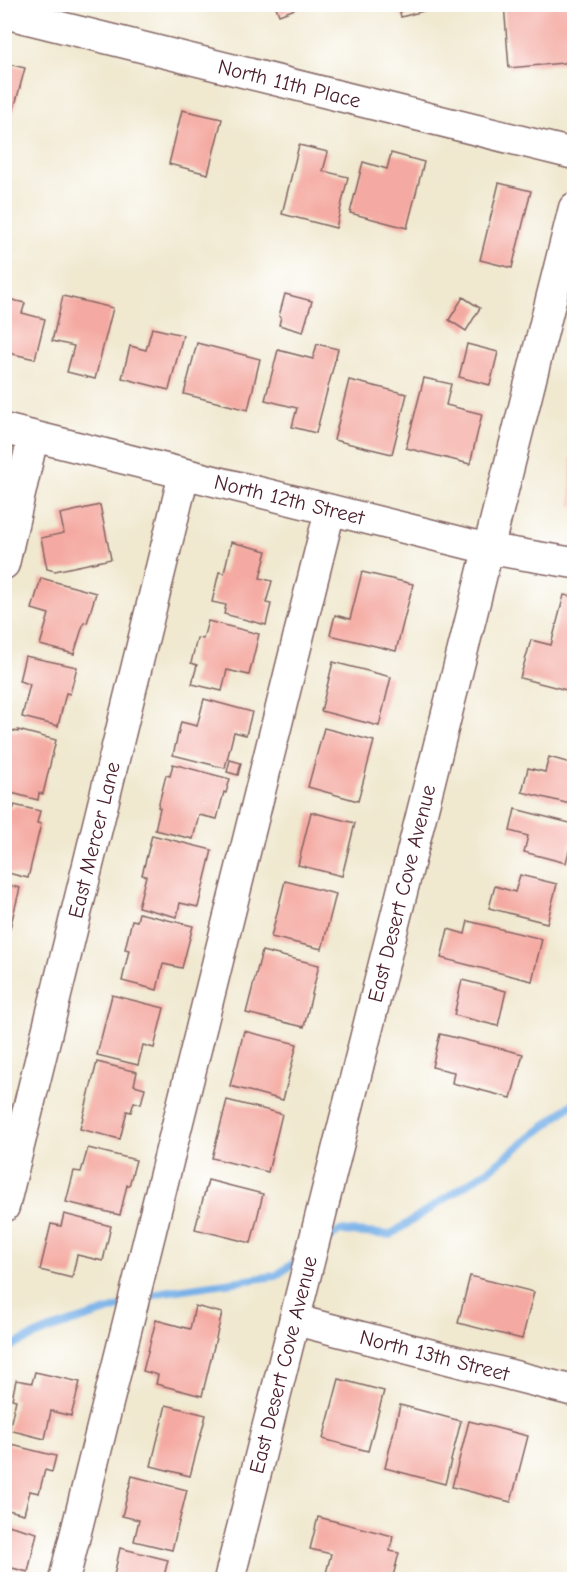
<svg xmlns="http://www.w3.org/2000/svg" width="579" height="1584" viewBox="0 0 579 1584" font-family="'Comic Neue',sans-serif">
	<rect width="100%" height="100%" fill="#fff"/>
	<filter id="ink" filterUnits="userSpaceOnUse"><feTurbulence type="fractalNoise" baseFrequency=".0167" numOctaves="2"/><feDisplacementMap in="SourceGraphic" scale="12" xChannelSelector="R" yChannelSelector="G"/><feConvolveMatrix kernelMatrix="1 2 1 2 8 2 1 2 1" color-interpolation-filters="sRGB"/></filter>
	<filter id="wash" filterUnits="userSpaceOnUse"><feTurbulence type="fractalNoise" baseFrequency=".008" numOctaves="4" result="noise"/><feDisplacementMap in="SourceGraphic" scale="24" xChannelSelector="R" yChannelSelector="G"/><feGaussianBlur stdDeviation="1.35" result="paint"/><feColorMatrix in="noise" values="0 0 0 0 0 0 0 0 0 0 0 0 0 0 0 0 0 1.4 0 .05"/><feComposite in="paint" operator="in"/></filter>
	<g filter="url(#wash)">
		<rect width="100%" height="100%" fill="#f0e8cf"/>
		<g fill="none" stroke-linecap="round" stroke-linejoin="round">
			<!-- stream -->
			<path stroke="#78b1e8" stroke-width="8" d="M322,1243L340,1231L390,1235L490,1169L574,1103
				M140,1300L163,1292L275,1276L300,1259
				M4,1349L48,1330L126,1305"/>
		</g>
		<g id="blocks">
			<!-- building -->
			<path fill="#f4aaa2" d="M275,4H306V5L279,15Z
				M398,4H446V5L401,17Z
				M504,4H574V62L509,68Z
				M4,63L25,68L9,128L4,127Z
				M182,110L222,119L208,174L169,164Z
				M299,145L328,152L323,171L348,177L336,228L282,214Z
				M391,153L424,162L407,228L350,213L363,162L387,169Z
				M499,183L531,191L512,268L480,260Z
				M285,294L312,301L303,332L279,325L281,317L279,316Z
				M63,296L113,308L95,379L67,372L74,346L52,341Z
				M463,297L480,308L466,331L449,320Z
				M4,298L25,303L22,313L45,319L35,359L4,352Z
				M152,328L183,335L169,390L122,378L130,346L146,350Z
				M197,343L260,359L248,410L184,394Z
				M317,344L338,349L316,433L292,427L297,408L265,400L278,350L313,359Z
				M467,344L498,352L490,385L459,377Z
				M424,378L451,384L446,405L482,414L470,464L406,448Z
				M349,380L407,394L392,454L334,440Z
				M571,459H574V506H571Z
				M100,505L111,559L55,571L47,569L41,538L64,533L60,514Z
				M231,542L267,551L260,578L272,581L266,603L271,604L266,625L224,614L226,605L212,602L219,572L224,573Z
				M362,572L413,584L396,651L330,635L335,615L350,619Z
				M41,578L96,593L87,623L84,622L74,654L40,645L49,614L32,609Z
				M564,595L574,597V692L520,678L531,640L551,645Z
				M208,621L259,634L249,675L227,670L222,691L192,684L197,665L191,663L197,638L203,639Z
				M25,656L77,667L70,694L66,693L58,726L22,717L30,684L19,681Z
				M333,662L391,677L379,726L321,711Z
				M204,699L252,712L246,735L234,732L225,768L173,755L181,722L197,726Z
				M324,728L374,741L358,801L308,787Z
				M6,729L18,732V730L56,740L43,794L39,793L38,800L4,791Z
				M549,757L574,764V805L522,792L528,768L545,772Z
				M230,760L241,763L238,775L227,772Z
				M173,764L230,779L226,793L224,792L217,819L199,815L193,839L155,830L160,808L158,807L166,775L170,776Z
				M14,805L40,811L37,823L41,824L28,878L4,872V806L14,808Z
				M515,809L574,824V830L566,863L524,852L528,836L510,831Z
				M311,812L355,823L342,876L298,865Z
				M152,835L212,850L198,907L180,903L177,917L138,907L146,876L142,875Z
				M520,875L557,884L547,923L489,908L495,886L515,892Z
				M285,881L336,894L322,949L271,937Z
				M4,884L20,888L5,948H4Z
				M139,913L193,926L182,968L163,964L157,990L122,981L129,950L125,949L132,920L137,921Z
				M468,921L542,939L532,981L441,958L448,929L465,934Z
				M262,951L319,965L304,1027L246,1013Z
				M462,980L506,991L498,1026L454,1015Z
				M112,995L164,1008L154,1048L143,1045L138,1065L97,1055Z
				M244,1031L297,1044L283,1100L230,1086Z
				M440,1034L523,1054L511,1098L452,1083L454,1072L432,1067Z
				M97,1062L137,1072L134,1085L145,1088L141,1104L134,1102L131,1112L127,1111L120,1139L80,1129Z
				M227,1100L282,1114L268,1172L212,1158Z
				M88,1148L136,1160L129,1186L127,1185L120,1215L66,1202L74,1171L81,1172Z
				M208,1180L263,1194L251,1243L195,1229Z
				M64,1214L111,1226L103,1261L77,1255L72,1278L40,1270L51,1224L61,1226Z
				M470,1276L534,1292L522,1339L458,1323Z
				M195,1306L222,1313L202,1396L156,1384L158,1375L143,1371L156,1320L190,1329Z
				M35,1372L80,1382L71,1416L51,1411L45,1439L9,1430L16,1400L12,1399L16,1380L32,1383Z
				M339,1379L384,1391L368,1451L323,1439Z
				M166,1405L206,1415L190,1476L151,1466Z
				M400,1405L461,1421L445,1484L385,1468Z
				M469,1421L528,1436L511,1502L452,1487Z
				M4,1443L56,1456L52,1472L45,1470L39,1493L30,1491L24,1514L4,1509Z
				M132,1476L187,1490L172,1550L134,1541L139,1520L122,1516Z
				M318,1517L393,1536L390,1551L399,1553L392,1580H334L325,1577L331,1554L310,1549Z
				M4,1524L37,1533L28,1572L12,1568L9,1580H4Z
				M120,1548L168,1560L163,1580H113Z"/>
		</g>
	</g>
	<g filter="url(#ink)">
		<use href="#blocks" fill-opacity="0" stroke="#846564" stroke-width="1.5"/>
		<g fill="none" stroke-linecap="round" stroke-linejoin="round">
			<!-- minor casing -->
			<g stroke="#846564" stroke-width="33">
				<g id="minor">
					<path id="s1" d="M4,13L574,154"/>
					<path id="s2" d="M4,429L489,549L574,563"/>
					<path d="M4,564L33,437"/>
					<path id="s3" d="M4,1207L184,474"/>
					<path id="s4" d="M295,1320L574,1391"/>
					<path d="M64,1580L330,510"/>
					<path id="s5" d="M229,1580L574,208"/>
				</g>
			</g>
			<!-- minor -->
			<use href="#minor" stroke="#fff" stroke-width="30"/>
		</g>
	</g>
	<g text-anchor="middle" stroke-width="5" stroke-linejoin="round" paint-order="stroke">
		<!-- street labels -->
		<g font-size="21" fill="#4a1f2b" stroke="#fff">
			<text dy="7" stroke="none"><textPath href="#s1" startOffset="294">North 11th Place</textPath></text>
			<text dy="7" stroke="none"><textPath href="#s2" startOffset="294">North 12th Street</textPath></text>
			<text dy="7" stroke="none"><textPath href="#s3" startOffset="378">East Mercer Lane</textPath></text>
			<text dy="7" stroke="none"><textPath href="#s5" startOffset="708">East Desert Cove Avenue</textPath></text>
			<text dy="7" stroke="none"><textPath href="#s4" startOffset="144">North 13th Street</textPath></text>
			<text dy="7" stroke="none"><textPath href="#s5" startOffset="222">East Desert Cove Avenue</textPath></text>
		</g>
	</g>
	<!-- margin -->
	<rect width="579" height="1584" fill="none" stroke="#fff" stroke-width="24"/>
</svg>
